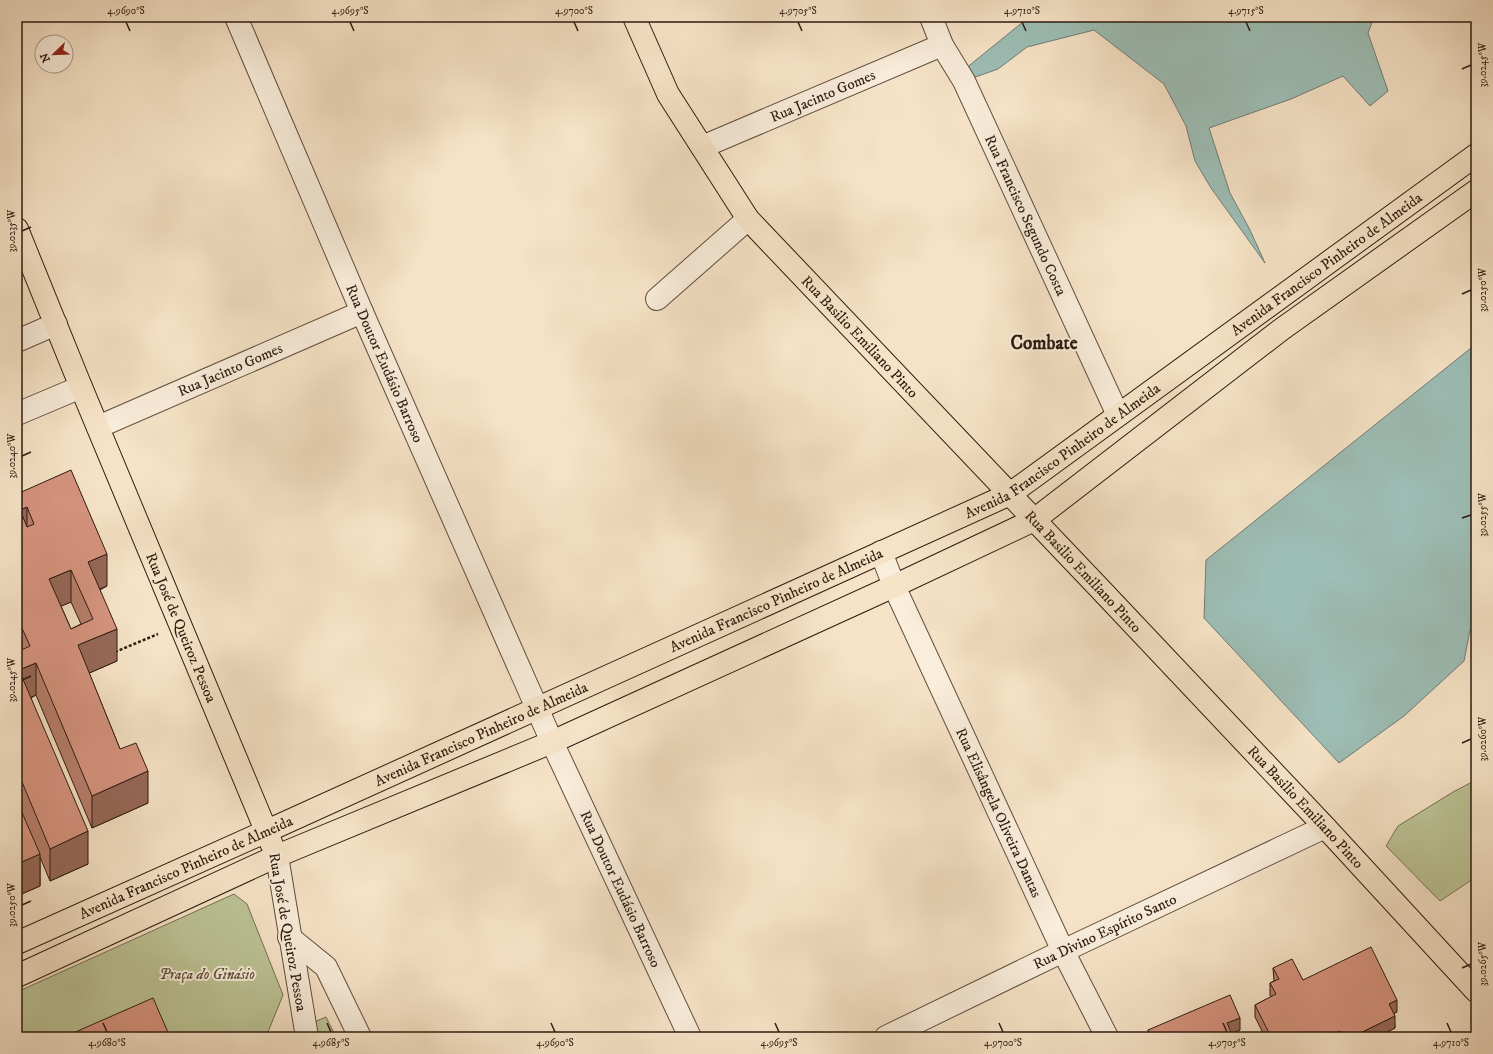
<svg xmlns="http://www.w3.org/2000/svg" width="1493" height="1054" viewBox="0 0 1493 1054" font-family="'IM FELL DW Pica',serif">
	<rect width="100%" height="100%" fill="#f6e3c7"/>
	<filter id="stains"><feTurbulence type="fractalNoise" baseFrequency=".005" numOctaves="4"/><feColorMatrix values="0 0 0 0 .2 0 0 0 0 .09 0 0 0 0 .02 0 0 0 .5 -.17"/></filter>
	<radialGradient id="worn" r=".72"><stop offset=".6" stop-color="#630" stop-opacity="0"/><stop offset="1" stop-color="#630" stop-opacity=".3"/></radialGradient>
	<!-- green -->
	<path fill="#bcc496" stroke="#757053" d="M1476,780V877L1440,901L1386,846L1398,826L1453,792Z
		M234,894L247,904L283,995L266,1037H17V992Z
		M326,1017L336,1037H317L314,1022Z"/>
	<!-- water -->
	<path fill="#9dbeb6" stroke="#717d74" d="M1029,17H1374L1368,33L1388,91L1370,106L1343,76L1291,99L1209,128L1230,193L1250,230L1265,263L1211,188L1195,161L1186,126L1164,84L1094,30L1027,47L998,69L964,81L960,73Z
		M1476,344V632L1470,630L1464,661L1404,716L1339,763L1204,618L1206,560Z"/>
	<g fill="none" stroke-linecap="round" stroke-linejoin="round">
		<!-- minor casing -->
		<g stroke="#604d3e" stroke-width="24">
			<g id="minor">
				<path id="s1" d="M236,17L362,312L552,742L690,1037"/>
				<path id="s2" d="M931,17L942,45L964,81L1118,415"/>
				<path id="s3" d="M702,147L942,45"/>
				<path d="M657,299L748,219"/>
				<path d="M17,341L56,324"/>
				<path d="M17,414L81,387"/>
				<path id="s4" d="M98,427L362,312"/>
				<path id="s5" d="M881,552L894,586L1063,951L1107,1037"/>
				<path d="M277,856L307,1037"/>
				<path d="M289,937L326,967L360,1037"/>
				<path id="s6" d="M886,1037L1063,951L1325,827"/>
			</g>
		</g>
		<!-- major casing -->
		<g stroke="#2e1b10" stroke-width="24">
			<g id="major">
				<path id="s7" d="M634,17L668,94L748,219L1103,592L1325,827L1476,991"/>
				<path id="s8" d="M17,229L81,387L272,845"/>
				<path id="s9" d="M17,943L267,831L1010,494L1476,155"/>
				<path d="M17,976L277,856L552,742L894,586L1034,520L1282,329L1476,191"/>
			</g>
		</g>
		<!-- path -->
		<path stroke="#2e1b10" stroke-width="2.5" stroke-dasharray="3 2" stroke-linecap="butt" d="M115,652L158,634"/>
		<!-- minor -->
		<use href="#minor" stroke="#f9eddb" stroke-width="22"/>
		<!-- major -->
		<use href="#major" stroke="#f6e3c7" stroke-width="22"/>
	</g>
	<!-- wall -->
	<path fill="#b87f6d" stroke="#2e1b10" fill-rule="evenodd" d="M17,494L107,586L100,590L117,661L89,673L120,749L148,803L92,828L36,695L31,698L88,864L50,881L40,857V886L17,896V652L18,651L17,649ZM71,602L81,624L71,629L61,606Z
		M1273,968L1303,980L1397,1012L1394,1013L1395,1028L1377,1037H1265L1255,1017V1005L1271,997L1270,995V983L1274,981Z
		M1148,1030H1240L1231,1033L1233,1037H1148Z"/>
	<!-- shaded-wall -->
	<path fill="#966859" stroke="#2e1b10" d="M27,507V539L20,510Z
		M107,554V586L88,594V562Z
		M71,570V602L49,611V579Z
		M117,629V661L78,678V645Z
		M36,663V695L19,703V670Z
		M148,771V803L92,828V796Z
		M88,831V864L50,881V849Z
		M40,854V886L17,896V864Z
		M1397,1000V1012L1389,1016V1004Z
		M1395,1016V1028L1377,1037H1352Z
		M1240,1018V1030L1227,1035V1023Z
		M1340,1031V1037H1328Z"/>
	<!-- building -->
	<path fill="#d6947f" stroke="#2e1b10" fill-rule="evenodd" d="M71,470L107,554L88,562L117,629L78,645L120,749L136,743L148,771L92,796L36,663L19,670L88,831L50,849L17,770V652L30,646L17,617V494ZM27,507L34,524L27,527L20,510ZM71,570L93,619L71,629L49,579Z
		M17,801L40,854L17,864Z
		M1371,947L1397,1000L1389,1004L1395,1016L1352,1037H1343L1340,1031L1328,1037H1271L1255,1005L1276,994L1270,983L1279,979L1273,968L1292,959L1303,980Z
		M1230,995L1240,1018L1227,1023L1233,1037H1151L1148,1030Z
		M153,998L170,1037H64Z"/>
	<!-- ticks -->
	<path fill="none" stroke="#2e1b10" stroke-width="1.5" d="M126,22L130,31M350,22L354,31M574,22L578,31M798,22L802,31M1022,22L1026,31M1246,22L1250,31M1462,69L1471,65M22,231L31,227M1462,294L1471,290M22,456L31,452M1462,518L1471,515M22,680L31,676M1462,743L1471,739M22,905L31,901M1462,968L1471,964M103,1023L107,1032M327,1023L331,1032M551,1023L555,1032M775,1023L779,1032M999,1023L1003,1032M1223,1023L1227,1032M1447,1023L1451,1032"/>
	<g text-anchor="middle" stroke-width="4" stroke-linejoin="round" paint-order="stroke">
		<!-- street labels -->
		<g font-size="15" fill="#2e1b10" stroke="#f9eddb">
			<text dy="5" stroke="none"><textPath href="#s3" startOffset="131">Rua Jacinto Gomes</textPath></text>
			<text dy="5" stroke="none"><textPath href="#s2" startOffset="220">Rua Francisco Segundo Costa</textPath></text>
			<text dy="5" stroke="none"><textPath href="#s9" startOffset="1481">Avenida Francisco Pinheiro de Almeida</textPath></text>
			<text dy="5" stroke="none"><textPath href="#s7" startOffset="395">Rua Basilio Emiliano Pinto</textPath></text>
			<text dy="5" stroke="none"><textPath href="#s1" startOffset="377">Rua Doutor Eudásio Barroso</textPath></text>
			<text dy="5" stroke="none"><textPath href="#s4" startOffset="144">Rua Jacinto Gomes</textPath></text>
			<text dy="5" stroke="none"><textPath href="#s9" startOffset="1157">Avenida Francisco Pinheiro de Almeida</textPath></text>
			<text dy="5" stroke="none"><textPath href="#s7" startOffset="719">Rua Basilio Emiliano Pinto</textPath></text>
			<text dy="5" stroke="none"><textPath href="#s9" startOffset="833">Avenida Francisco Pinheiro de Almeida</textPath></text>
			<text dy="5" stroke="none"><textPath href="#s8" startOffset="431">Rua José de Queiroz Pessoa</textPath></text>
			<text dy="5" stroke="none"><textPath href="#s9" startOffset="509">Avenida Francisco Pinheiro de Almeida</textPath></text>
			<text dy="5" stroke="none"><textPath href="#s7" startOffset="1043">Rua Basilio Emiliano Pinto</textPath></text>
			<text dy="5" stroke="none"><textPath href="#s5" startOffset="286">Rua Elisângela Oliveira Dantas</textPath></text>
			<text dy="5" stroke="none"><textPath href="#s9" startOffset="185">Avenida Francisco Pinheiro de Almeida</textPath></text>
			<text dy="5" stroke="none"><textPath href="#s1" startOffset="953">Rua Doutor Eudásio Barroso</textPath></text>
			<text dy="5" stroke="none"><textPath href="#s6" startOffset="243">Rua Divino Espírito Santo</textPath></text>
			<text transform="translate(288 932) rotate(80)" y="5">Rua José de Queiroz Pessoa</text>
		</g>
		<!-- park labels -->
		<g font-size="15" font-style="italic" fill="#594e38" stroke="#f9eddb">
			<text x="207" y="979">Praça do Ginásio</text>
		</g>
		<!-- district labels -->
		<g font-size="19" font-weight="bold" fill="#2e1b10" stroke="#f9eddb">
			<text x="1044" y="349">Combate</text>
		</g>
	</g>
	<!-- margin -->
	<rect width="1493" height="1054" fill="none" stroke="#f6e3c7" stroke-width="44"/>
	<!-- north arrow -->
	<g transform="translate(54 54) rotate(247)"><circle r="19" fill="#f9eddb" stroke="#a8998a"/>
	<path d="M0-3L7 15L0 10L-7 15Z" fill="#8f2418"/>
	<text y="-6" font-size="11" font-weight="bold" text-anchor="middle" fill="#2e1b10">N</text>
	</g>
	<rect x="22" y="22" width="1449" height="1010" fill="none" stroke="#2e1b10" stroke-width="1.5"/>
	<g font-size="10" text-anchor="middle" fill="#2e1b10">
		<text x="126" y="14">4.9690°S</text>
		<text x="350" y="14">4.9695°S</text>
		<text x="574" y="14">4.9700°S</text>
		<text x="798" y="14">4.9705°S</text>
		<text x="1022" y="14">4.9710°S</text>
		<text x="1246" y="14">4.9715°S</text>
		<text transform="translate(1482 65) rotate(-90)" y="4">39.0245°W</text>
		<text transform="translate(11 231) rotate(-90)" y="4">39.0235°W</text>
		<text transform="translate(1482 290) rotate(-90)" y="4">39.0250°W</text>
		<text transform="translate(11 456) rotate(-90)" y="4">39.0240°W</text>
		<text transform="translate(1482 515) rotate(-90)" y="4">39.0255°W</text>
		<text transform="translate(11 680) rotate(-90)" y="4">39.0245°W</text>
		<text transform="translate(1482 739) rotate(-90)" y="4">39.0260°W</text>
		<text transform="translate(11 905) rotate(-90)" y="4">39.0250°W</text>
		<text transform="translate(1482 964) rotate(-90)" y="4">39.0265°W</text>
		<text x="107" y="1046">4.9680°S</text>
		<text x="331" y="1046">4.9685°S</text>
		<text x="555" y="1046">4.9690°S</text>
		<text x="779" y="1046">4.9695°S</text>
		<text x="1003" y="1046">4.9700°S</text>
		<text x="1227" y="1046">4.9705°S</text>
		<text x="1451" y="1046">4.9710°S</text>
	</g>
	<rect width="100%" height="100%" filter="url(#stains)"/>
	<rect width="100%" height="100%" fill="url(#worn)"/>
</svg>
